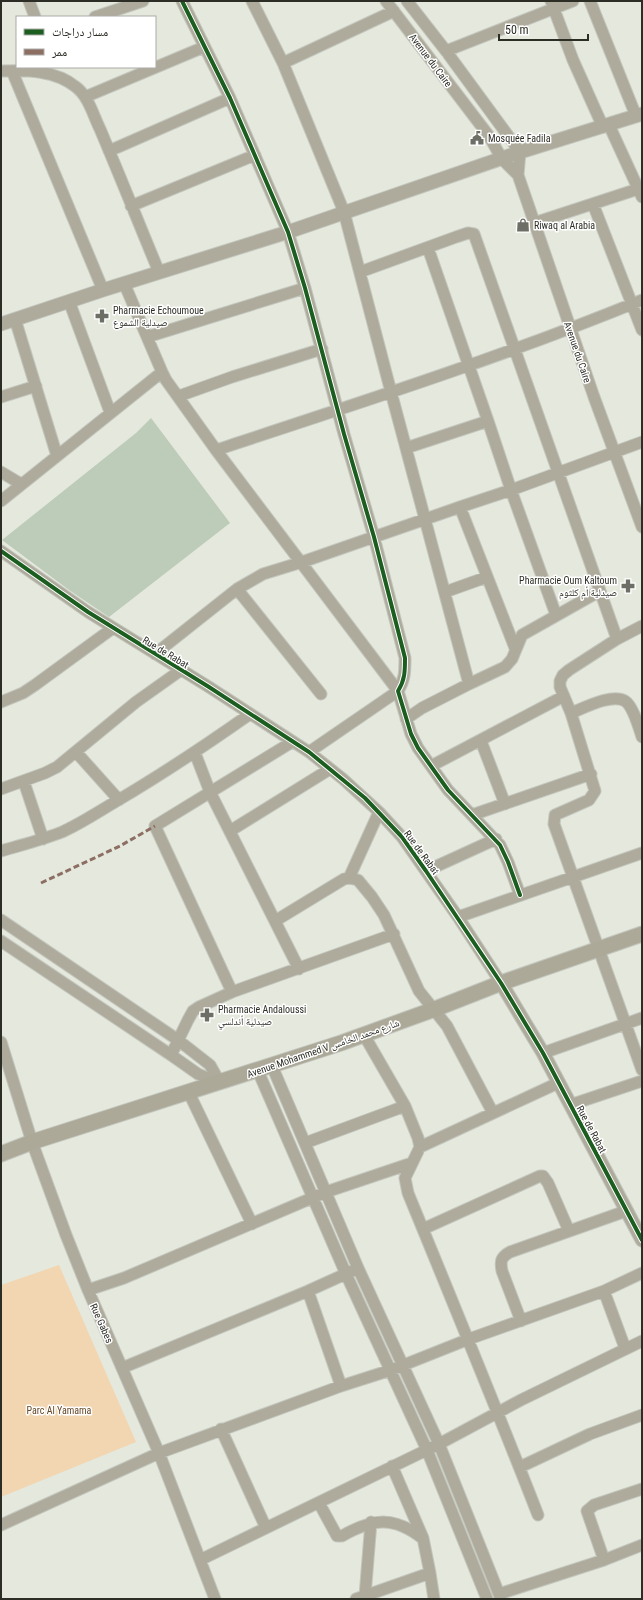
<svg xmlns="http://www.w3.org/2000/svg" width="643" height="1600" viewBox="0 0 643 1600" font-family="'Roboto Condensed','Noto Naskh Arabic',sans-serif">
	<rect width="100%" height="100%" fill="#e5e8dd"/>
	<!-- green -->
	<path fill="#f2d6b1" d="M59,1265L136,1442L1,1497V1285Z"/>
	<!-- building -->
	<path fill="#bdccb9" d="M151,418L230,523L109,617L69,590L2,540L136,433Z"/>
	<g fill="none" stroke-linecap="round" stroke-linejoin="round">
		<!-- minor casing -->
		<g stroke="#c3c6bd" stroke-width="13">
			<path id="minor" d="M29,1L35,17
				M182,1L230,98L288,232L305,288L344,434L374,537L405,658C405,671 405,680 398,691L411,734L418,748L448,790L500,845L508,862L520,895
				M252,1L283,63L344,212L391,392L469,684
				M386,1L489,136L502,159L518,175
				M407,1L446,51L520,152L518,175L594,397L642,527
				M551,1L573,60L603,127
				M590,1L636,116
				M95,17L143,1
				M446,51L573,1
				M283,63L394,11
				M1,71C27,70 55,70 76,87C89,97 93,115 100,129C120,176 139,224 159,272
				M12,71L103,290
				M85,97L204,47
				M609,125L642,197
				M109,151L230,98
				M593,204L642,330
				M131,206L255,155
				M534,223L638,189
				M428,248L488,421L511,490L556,615
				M360,272L456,237L468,233L474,234L617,639
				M124,283L162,372L166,380L216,450L398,691L309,752
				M69,301L110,412
				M15,319L57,456
				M147,337L305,288
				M179,396L232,377L322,349
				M1,397L36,386
				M406,448L488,421
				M216,450C359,403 503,357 642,300
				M1,472L21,484
				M1,501L162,372
				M460,507L515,648
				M1,551L88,612L209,687L309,752L343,779L379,812L402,837L458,917L501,983
				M237,589L321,694
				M445,592L487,577
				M642,626L617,639L569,670L563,675L560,681V687L571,713L595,791L589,800L555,815L554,824L642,1070
				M155,654L237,589L263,574L302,562L460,507L511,490L642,442
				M1,702L23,693L35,685L113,628
				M571,713C584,708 612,693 625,701C633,706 639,728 642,737
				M406,719L422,708L469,684L505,667L512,659L522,635L600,591
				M481,741L505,804
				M76,752L119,800
				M195,753L210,792L299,969
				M431,766L564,696
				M24,782L43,839
				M1,789L45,773L57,767L136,702L181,670
				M472,815L591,774
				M230,831L330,769
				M1,851C21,845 42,840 62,832C80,824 98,812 115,802C161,775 206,745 250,714
				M426,871L496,839
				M349,878L379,812
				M458,917L642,853
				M1,920L178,1040L210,1065L220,1083
				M275,921L344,879L349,878L358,880L372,897L384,915L419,991L447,1026L493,1113
				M1,941L171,1055L198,1074L220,1083
				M232,992L155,826L292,742
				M364,1035L405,1106L418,1138L420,1147L405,1178L408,1193C452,1300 496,1407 538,1515
				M1,1042L32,1142L66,1235L88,1290L159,1453L215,1599
				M543,1053L642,1018
				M171,1055L188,1020L193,1011L199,1007L232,992L394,934
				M272,1066L358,1268L439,1444L501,1599
				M258,1071L346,1274L427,1450L487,1599
				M189,1093L252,1224
				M570,1105L642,1081
				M305,1143L405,1106
				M420,1147L558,1083
				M423,1229L540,1176H543L548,1183L569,1231
				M88,1290L124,1278L326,1192L412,1163
				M308,1291L341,1386
				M604,1291L625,1348
				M521,1321L502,1271C500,1261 501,1257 510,1252L626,1211
				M122,1368L308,1291L352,1271
				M221,1429L266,1528
				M520,1467L590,1434L642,1415
				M319,1503L337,1536H342C373,1518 394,1516 422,1538
				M1,1525L159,1453L341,1386L391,1370L469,1339L604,1291L642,1273
				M200,1560L439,1444L521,1400L642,1341
				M604,1560L587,1511L594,1505L642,1489
				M430,1573L434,1599
				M499,1594L604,1560L642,1545
				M365,1596L371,1522
				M356,1599L430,1573L423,1538L392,1466"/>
		</g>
		<!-- tertiary casing -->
		<g stroke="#c3c6bd" stroke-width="15">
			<path id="tertiary" d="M1,324L103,290L288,232L520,152L642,114
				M501,983L543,1053L642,1240"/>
		</g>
		<!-- secondary casing -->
		<g stroke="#c3c6bd" stroke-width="17">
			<path id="secondary" d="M1,1154L32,1142L341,1043L435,1009L501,983L642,934"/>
		</g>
		<!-- minor -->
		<use href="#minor" stroke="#aeab9c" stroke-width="11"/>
		<!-- tertiary -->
		<use href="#tertiary" stroke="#aeab9c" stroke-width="13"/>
		<!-- secondary -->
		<use href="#secondary" stroke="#aca999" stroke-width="15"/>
		<!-- quiet -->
		<path stroke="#8d6e63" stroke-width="3" stroke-dasharray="6 3" stroke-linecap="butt" d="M41,883L120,846L155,826"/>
		<!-- cycleway casing -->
		<g stroke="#fff" stroke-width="6">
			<path id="cycleway" d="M182,1L230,98L288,232L305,288L344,434L374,537L405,658C405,671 405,680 398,691L411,734L418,748L448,790L500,845L508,862L520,895
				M1,551L88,612L209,687L309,752L365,798L402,837L426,871L501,983L543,1053L642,1240"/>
		</g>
		<!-- cycleway -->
		<use href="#cycleway" stroke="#1b5e20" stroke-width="4"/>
	</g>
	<!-- icons -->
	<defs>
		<g id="civic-bare" transform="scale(1.08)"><path d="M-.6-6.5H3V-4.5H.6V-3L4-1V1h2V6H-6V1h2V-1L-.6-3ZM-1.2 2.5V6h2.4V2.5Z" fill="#6d6f66" stroke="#fff" stroke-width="2.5" paint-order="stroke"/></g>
		<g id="shop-bare" transform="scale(1.08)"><path d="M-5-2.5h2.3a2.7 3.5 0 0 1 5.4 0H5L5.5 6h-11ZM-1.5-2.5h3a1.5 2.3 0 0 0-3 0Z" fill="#6d6f66" stroke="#fff" stroke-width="2.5" paint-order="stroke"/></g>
		<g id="pharmacy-bare" transform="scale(1.08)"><path d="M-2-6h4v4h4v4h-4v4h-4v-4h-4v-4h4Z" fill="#6d6f66" stroke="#fff" stroke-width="2.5" paint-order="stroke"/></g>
	</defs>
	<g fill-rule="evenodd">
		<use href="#civic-bare" x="477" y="138"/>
		<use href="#shop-bare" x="523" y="225"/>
		<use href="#pharmacy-bare" x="102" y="316"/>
		<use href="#pharmacy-bare" x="628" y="586"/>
		<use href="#pharmacy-bare" x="207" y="1015"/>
	</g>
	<g text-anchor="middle" stroke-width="3" stroke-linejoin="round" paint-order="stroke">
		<!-- street labels -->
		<g font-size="10" fill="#2c2e26" stroke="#fff">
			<text transform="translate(431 60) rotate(53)" y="4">Avenue du Caire</text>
			<text transform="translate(578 352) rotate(71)" y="4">Avenue du Caire</text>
			<text transform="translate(166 652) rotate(31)" y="4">Rue de Rabat</text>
			<text transform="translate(422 852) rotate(54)" y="4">Rue de Rabat</text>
			<text transform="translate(323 1048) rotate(-19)" y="4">Avenue Mohammed V شارع محمد الخامس</text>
			<text transform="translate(592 1129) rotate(62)" y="4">Rue de Rabat</text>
			<text transform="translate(102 1323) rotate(66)" y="4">Rue Gabes</text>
		</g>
		<!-- poi labels -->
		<g font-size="10" fill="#2c2e26" stroke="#fff" text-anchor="start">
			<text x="488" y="142">Mosquée Fadila</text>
			<text x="534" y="229">Riwaq al Arabia</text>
			<text x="113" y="314">Pharmacie Echoumoue<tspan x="113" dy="12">صيدلية الشموع</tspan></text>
			<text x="617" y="584" text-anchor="end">Pharmacie Oum Kaltoum<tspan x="617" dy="12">صيدلية أم كلثوم</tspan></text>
			<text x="218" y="1013">Pharmacie Andaloussi<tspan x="218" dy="12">صيدلية أندلسي</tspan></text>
		</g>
		<!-- park labels -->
		<g font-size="10" fill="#644725" stroke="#fff">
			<text x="59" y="1414">Parc Al Yamama</text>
		</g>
	</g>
	<!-- border -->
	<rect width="643" height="1600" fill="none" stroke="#2c2e26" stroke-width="4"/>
	<!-- legend -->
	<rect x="16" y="16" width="140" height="52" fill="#ffffff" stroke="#ababa8"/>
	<rect x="24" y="29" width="20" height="6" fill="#1b5e20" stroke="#ababa8"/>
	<text x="52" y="36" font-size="12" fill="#2c2e26">مسار دراجات</text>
	<rect x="24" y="49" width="20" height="6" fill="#8d6e63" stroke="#ababa8"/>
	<text x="52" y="56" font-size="12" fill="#2c2e26">ممر</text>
	<!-- scale -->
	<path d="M499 34v6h89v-6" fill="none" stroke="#2c2e26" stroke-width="2"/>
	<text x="505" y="34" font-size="12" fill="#2c2e26" stroke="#ffffff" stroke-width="3" paint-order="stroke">50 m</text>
</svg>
